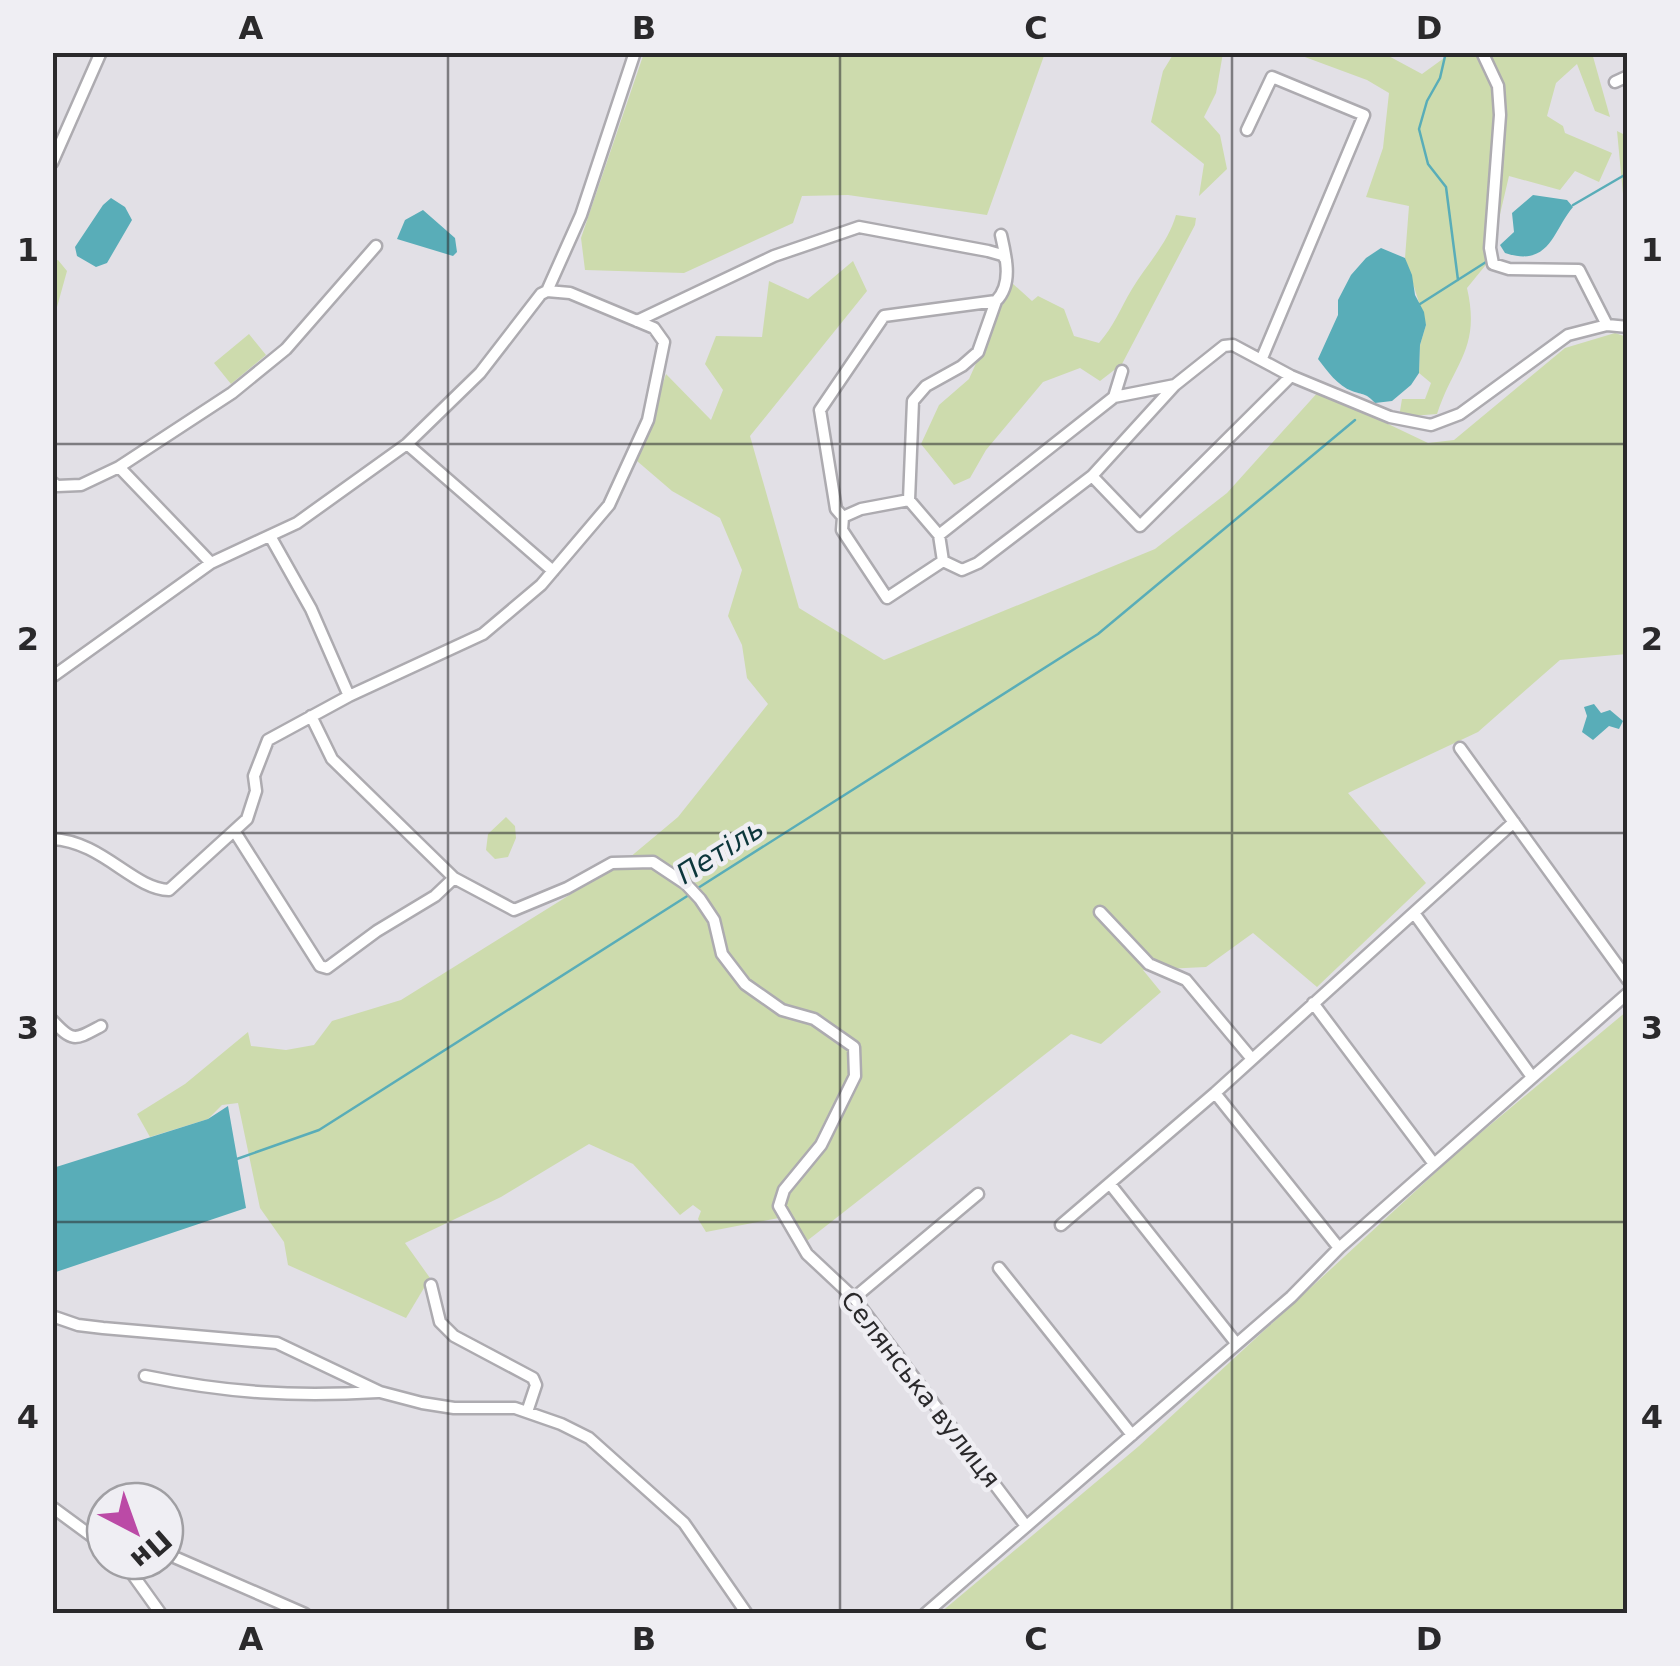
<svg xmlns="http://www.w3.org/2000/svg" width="1680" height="1666" viewBox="0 0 1680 1666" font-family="'DejaVu Sans',sans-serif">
	<rect width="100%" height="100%" fill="#e2e0e6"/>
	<!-- green -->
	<path fill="#cddbad" d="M644,53V52L1045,53L987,215L848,195L802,196L793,223L684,273L585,270L581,238Z
		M1174,53H1223L1216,93L1204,117L1220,135L1227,169L1199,196L1204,164L1151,122L1163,71Z
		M1294,53H1383L1422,74L1451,53H1592L1610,117L1595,111L1577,64L1556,83L1547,116L1563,126L1565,133L1612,153L1599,182L1575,171L1560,190L1509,176L1489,261L1467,288C1481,349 1454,362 1437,414L1399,417L1402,399H1425L1431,383L1419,373L1420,345L1426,325L1405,258L1409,206L1366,197L1383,148L1389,93L1367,80Z
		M1617,131L1627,136V215H1625Z
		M1176,215L1196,218L1195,225L1122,364L1100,381L1080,368L1043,382L986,450L970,478L954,485L921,444L939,405L969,379L1012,283L1032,301L1038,296L1064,309L1074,336L1099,343C1114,326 1120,309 1132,289C1147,264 1168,243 1176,215Z
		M58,260L67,271L57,307L53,310V261Z
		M853,261L867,291L750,436L799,608L884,660L1155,549L1227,493L1319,391L1428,443L1454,440L1565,348L1615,333L1627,337V654L1560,660L1478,732L1348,793L1426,883L1317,987L1253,933L1206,967L1143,970L1161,992L1101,1044L1071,1034L803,1244L784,1217L706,1232L698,1219L701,1211L693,1205L680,1215L633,1164L589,1144L501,1197L405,1243L430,1278L406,1318L288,1265L284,1242L260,1208L238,1103L222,1105L208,1119L150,1137L137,1114L185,1084L248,1032L251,1046L286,1050L314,1045L332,1021L401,1000L629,858L678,817L768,704L747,678L742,645L728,616L742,570L720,518L672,491L637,461L666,374L711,420L723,390L705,364L716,336L762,337L769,281L808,299Z
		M249,334L266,355L231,384L214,363Z
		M506,817L515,826L516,838L508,857L495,859L486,850L488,834Z
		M1627,1011V1613H940L1139,1446L1460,1150Z"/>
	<!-- water -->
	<path fill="#59adb8" d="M1533,195L1567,200L1573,207C1553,230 1550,268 1505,253L1500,245L1514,232L1512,213Z
		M111,198L125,207L132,220L107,263L96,267L77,256L75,247L103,205Z
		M423,210L455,238L457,252L453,256L397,239L405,220Z
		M1381,248L1405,258L1412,275L1415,295L1424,312L1426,325L1420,345L1419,373L1411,385L1392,401L1375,403C1366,393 1363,395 1352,391C1338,386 1327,371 1318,359L1338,315V300L1351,275L1366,258Z
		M1594,704L1601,713L1610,710L1623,721L1619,729L1609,726L1593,740L1582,732L1587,716L1584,707Z
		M228,1106L246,1208L53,1273V1168L208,1119Z"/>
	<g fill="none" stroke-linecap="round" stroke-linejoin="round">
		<!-- stream -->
		<path stroke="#59adb8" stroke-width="2.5" d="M1446,52L1440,78L1427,101L1419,129L1428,164L1446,187L1458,280
			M1573,205L1628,173
			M1420,304L1486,262
			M698,888L1098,634L1355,420
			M234,1160L319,1130L692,893"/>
		<!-- minor casing -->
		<g stroke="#adabb0" stroke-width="15">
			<path id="minor" d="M1615,82L1628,76
				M1247,130L1272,77L1364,115L1262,358
				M52,163L101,52
				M1001,235C1006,257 1013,284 996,301L884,316L820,410L836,509L843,517L861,509L909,500L939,535L1114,397
				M637,321L774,256L859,227L988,251L1002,255L1006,260
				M1607,325L1628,327
				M1122,371L1114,397L1175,385L1224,346L1233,345L1291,376L1390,417L1431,425L1460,414L1568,335L1607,325L1579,270L1509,269L1493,264L1490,248L1500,115L1498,86L1482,52
				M1175,385L1092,476L1140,526L1291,376
				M407,444L553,571
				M52,482L57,486L81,485L119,467
				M909,500L913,401L926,386L962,366L978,352L996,301
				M843,517L842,530L887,598L943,561
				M939,535L943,561L962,570L978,563L1092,476
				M211,563L119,467L232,393L286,349L376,246
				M52,677L211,563L297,523L407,444L480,373L541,294L547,291L581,215L635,52
				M349,696L483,634L541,585L609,505L648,420L664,342L654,328L570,293L547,291
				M311,716L332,759L454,878L514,910L567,888L612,863L653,862L686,884L700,899L714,920L722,954L745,984L782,1010L814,1019L854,1047L855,1076L821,1145L784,1190L779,1206L807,1254L854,1298L1026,1526
				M1460,748L1628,980
				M235,832L320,966L327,968L377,931L435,896L454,878
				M52,839C102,841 133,889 169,890L247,819L256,791L254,776L268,740L349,696L311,609L270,536
				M1100,912L1149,964L1186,980L1252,1059
				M1414,913L1532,1077
				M1313,1003L1434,1164
				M52,1020C73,1043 75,1040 101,1026
				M1215,1093L1339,1248
				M1110,1184L1236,1343
				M1061,1225L1215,1093L1514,822
				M999,1268L1132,1435
				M431,1285L440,1322L454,1336L533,1378L536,1385L527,1412
				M854,1298L978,1194
				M52,1316L78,1325L103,1328L277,1343L380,1392L422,1403L454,1408H515L561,1424L589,1438L684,1523L747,1614
				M145,1376C228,1393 294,1397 378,1392
				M52,1507L105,1546
				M165,1553L305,1614
				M123,1561L161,1614
				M925,1614L1291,1297L1339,1248L1628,993"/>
		</g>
		<!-- minor -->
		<use href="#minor" stroke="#fff" stroke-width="10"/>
	</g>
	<!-- grid -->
	<path fill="none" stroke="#2a292b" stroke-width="2.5" stroke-opacity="0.55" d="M448,52V1614M840,52V1614M1232,52V1614M52,444H1628M52,833H1628M52,1222H1628"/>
	<g text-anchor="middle" stroke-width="9" stroke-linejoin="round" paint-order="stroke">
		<!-- street labels -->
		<g font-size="25" fill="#2a292b" stroke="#efeef3">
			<text transform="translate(921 1389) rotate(52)" y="9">Селянська вулиця</text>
		</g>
		<!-- water labels -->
		<g font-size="28" font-style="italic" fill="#0c363b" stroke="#efeef3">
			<text transform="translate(720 851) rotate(-32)" y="10">Петіль</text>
		</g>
	</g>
	<!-- border -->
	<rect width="1680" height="1666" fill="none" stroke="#efeef3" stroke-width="110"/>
	<!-- north arrow -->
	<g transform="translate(135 1531) rotate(139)"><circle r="48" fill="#efeef3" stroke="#a09fa3" stroke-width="2.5"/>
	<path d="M0-8L18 38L0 25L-18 38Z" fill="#bb4aa6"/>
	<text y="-15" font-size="28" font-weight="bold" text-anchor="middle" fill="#2a292b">Пн</text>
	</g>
	<rect x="55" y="55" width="1570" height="1556" fill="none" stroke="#2a292b" stroke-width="4"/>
	<g font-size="32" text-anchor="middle" font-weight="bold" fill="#2a292b">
		<text x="251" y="39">A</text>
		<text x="644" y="39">B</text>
		<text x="1036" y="39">C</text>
		<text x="1429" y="39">D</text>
		<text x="28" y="261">1</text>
		<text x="1652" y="261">1</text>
		<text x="28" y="650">2</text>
		<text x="1652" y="650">2</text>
		<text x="28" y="1039">3</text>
		<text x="1652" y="1039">3</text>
		<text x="28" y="1428">4</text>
		<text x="1652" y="1428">4</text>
		<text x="251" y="1650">A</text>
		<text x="644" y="1650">B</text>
		<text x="1036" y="1650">C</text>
		<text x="1429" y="1650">D</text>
	</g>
</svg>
